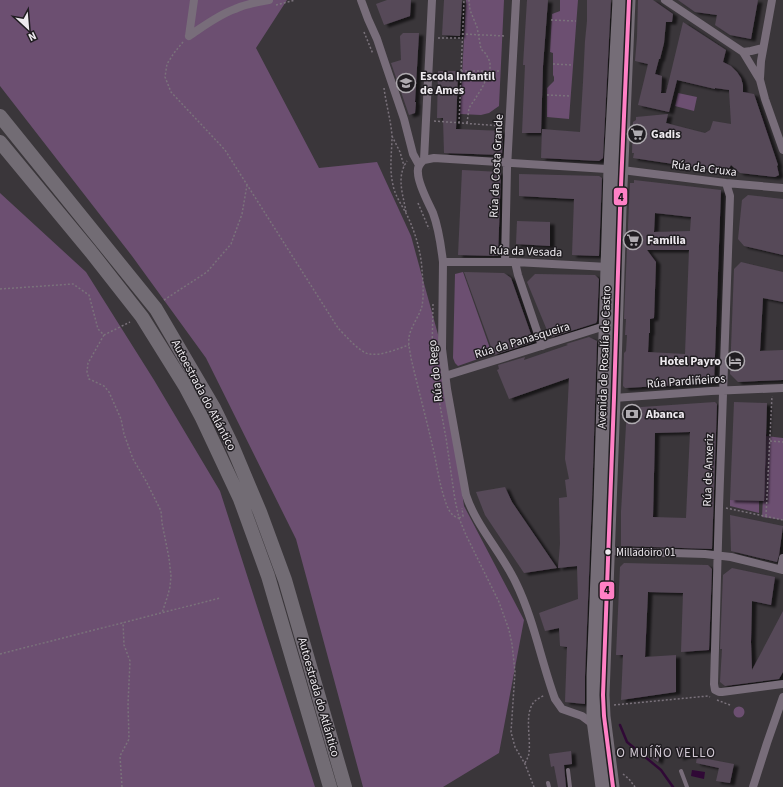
<svg xmlns="http://www.w3.org/2000/svg" width="783" height="787" viewBox="0 0 783 787" font-family="'Source Sans 3',sans-serif">
	<defs>
		<filter id="shadow"><feDropShadow dx="4.5" dy="2.5" stdDeviation="1" flood-color="#0009"/></filter>
	</defs>
	<rect width="100%" height="100%" fill="#3a363a"/>
	<!-- green -->
	<path fill="#6c4f71" d="M0,0H287L256,48L319,168L377,162L411,236L442,349L464,506L524,620L499,753L443,787H363L296,539L206,358L132,256L0,86Z
		M466,0H504L499,106L489,113L481,115L460,114Z
		M560,0H578L569,119L547,117V88L554,81V77L553,75V53L550,52L552,14L560,11Z
		M678,93L697,97L694,111L675,106Z
		M0,193L86,272L154,380L220,491L315,787H0Z
		M463,272L492,354L458,366L455,363L453,358L455,274Z
		M766,436L783,438V520L762,517Z
		M730,500L759,501V513L730,506Z
		M733.5 712a5.5 5.5 0 1 1 11 0a5.5 5.5 0 1 1-11 0Z"/>
	<!-- water -->
	<path fill="#300936" d="M692,770L705,772L704,779L691,776Z"/>
	<g fill="none" stroke-linecap="round" stroke-linejoin="round">
		<!-- stream -->
		<path stroke="#300936" stroke-width="2.5" d="M620,725L627,742L661,770L673,787"/>
	</g>
	<!-- building -->
	<path fill="#564958" fill-rule="evenodd" filter="url(#shadow)" d="M387,0H411L410,16L384,25L376,4Z
		M444,0H462L460,36L442,35Z
		M527,0H548L543,66L541,133H522L525,65H523Z
		M587,0H611L603,158L599,161L541,158L542,129L580,132L583,82L585,41L587,21Z
		M638,0H653L673,14L672,22H666L664,43L660,59H659L655,74L662,76L661,93H666L683,22L726,50L723,62L731,66L737,72L741,78L743,85V92L754,94L778,165L777,166L779,175L775,177L740,173L731,165L727,172L633,158L634,153H632L633,122L636,120V117L668,114L666,123L705,133L710,130L713,121L731,124L729,90L715,88V89L677,80L669,112L638,105L648,64L635,61L637,37Z
		M678,0H758L751,39L730,35L715,25L717,15L695,12Z
		M403,33H419L415,102H416L415,113L409,115L391,63L401,60L400,36Z
		M438,71H458L456,129L503,131L502,155L444,153L443,118H437Z
		M462,170L501,172L498,256L458,255Z
		M519,174L599,176L602,178L599,256L572,255L574,199L519,196Z
		M634,180L721,190L714,383L625,388L623,386L624,353L626,351L627,335H625L626,319H624L627,248H629L628,226L630,183H634ZM655,213L691,217L690,231L654,232ZM647,250H689L685,354L648,352L649,333H650V319L654,318L656,262Z
		M748,195L783,199V255L744,246L738,239L742,200Z
		M517,221L550,222V246L516,244Z
		M741,262L783,272V302L763,298L760,351L783,350V380L738,382L730,374L734,269Z
		M464,272L504,273L511,278L533,340L531,343L494,355Z
		M535,274L595,275L599,279L597,321L596,323L552,337L549,335L527,282Z
		M589,337L597,341L592,501L585,676V704L565,702L567,647L560,646L559,628L545,631L539,613L578,599L577,566L558,568L560,544L559,498L567,497L565,480L569,479L565,459L569,378L509,399L497,370L499,369L498,365L525,357L524,360L568,345L566,344Z
		M715,402L717,404L712,549L621,546V512L627,408ZM690,432L686,518L653,517L655,433Z
		M734,402L767,403L764,501L730,500Z
		M505,487L512,502L557,568L524,573L485,515L476,492Z
		M730,515L783,526L779,555L777,562L731,551Z
		M624,563L708,565L712,569L709,650L681,652L683,593L648,592L645,657L676,655V692L621,700L623,655H616L620,567Z
		M732,568L775,577L771,605L752,601L751,642L752,670L783,611V672L779,679L725,686L720,682L722,649H720L723,575Z
		M677,747H690L689,754L679,758Z
		M571,751L572,764L564,765L566,787H558L554,766L551,767L549,754Z
		M651,751H661L658,762L650,756Z
		M697,757L734,764L730,783L716,781L719,768L696,763Z"/>
	<g fill="none" stroke-linecap="round" stroke-linejoin="round">
		<!-- path -->
		<path stroke="#7a727b" stroke-width="1.5" stroke-dasharray="2 2" stroke-linecap="butt" d="M276,5L295,0
			M551,20L576,21
			M364,32L373,54
			M462,34L506,36
			M438,38H462
			M183,42L174,53L167,64L165,77L171,92L225,150L338,328C345,335 359,352 369,354C382,356 397,349 409,345
			M553,64L573,65
			M461,71H501
			M384,88C386,104 391,121 392,136C392,152 389,168 393,185C395,196 402,205 407,215C415,232 421,251 422,270C423,282 424,295 422,306C419,317 411,326 409,337C408,344 410,351 411,358C418,388 426,418 433,448C437,465 439,483 445,500C447,507 451,517 459,518
			M547,95L571,96
			M434,121L502,126
			M459,123L464,0
			M467,123L469,108L475,99L482,88L490,71V62L486,54L481,49L477,27L470,10L469,0
			M392,136L400,152L404,166
			M418,203L429,229
			M406,212C403,194 396,177 407,161
			M0,289L73,284L89,295L98,329L104,335L130,322
			M164,300L207,272L231,244L242,214L247,185
			M433,304L432,353V362L446,438L455,500L459,518L466,535L499,602L509,630L512,644L515,672L511,732L515,747L525,764L534,787
			M104,335L88,363L87,372L89,379L104,386L109,392L121,419L124,434L133,459L146,481L161,511L162,523L169,558L171,576L170,587L167,598L162,613
			M770,441L783,442
			M726,508L783,520
			M766,516L772,396
			M459,518L463,516L462,508
			M0,654L220,598
			M717,700L730,705
			M614,705L708,696L710,697
			M525,763C527,759 529,756 529,752C531,737 524,714 534,702C537,699 541,697 545,695
			M623,774L629,779L635,787
			M122,787L120,756L129,739L128,704L130,661L124,645L123,622"/>
		<!-- service -->
		<path stroke="#786d7a" stroke-width="4" d="M568,770L570,787
			M681,771L687,787
			M548,783L549,787"/>
		<!-- minor -->
		<path stroke="#786d7a" stroke-width="8" d="M361,0L368,19L377,39L384,60L404,119L413,154L419,165
			M432,0L424,160C420,163 417,167 418,173C418,184 428,202 433,213C439,229 441,245 443,262L442,349L447,389L466,495C476,526 502,553 516,583C534,620 541,661 555,699L562,709L582,716L594,725
			M665,0L743,52L760,80L765,99L783,150
			M189,36C204,26 218,15 235,9C246,4 257,2 269,0
			M189,36L194,0
			M743,52L751,51L763,48
			M760,78L761,61L772,0
			M424,160L434,158L622,170L726,183L783,188
			M726,183L730,196L719,507L714,684L715,690L719,692H722L783,684
			M443,262H515L608,267
			M505,262L507,168L516,0
			M515,262L518,275L542,346
			M445,376L605,326
			M614,398L711,391L783,388
			M608,551L705,554L731,557L783,570
			M781,569L783,558
			M753,787L767,743L783,697"/>
		<!-- trunk -->
		<path stroke="#756d77" stroke-width="13" d="M602,787L593,720V676L600,501L610,169L619,0
			M613,787L604,716L603,695L614,398L620,209L629,0"/>
		<!-- motorway -->
		<path stroke="#726c74" stroke-width="14" d="M0,116L156,309L214,408L231,443L260,512L285,580L345,787
			M0,142L91,252L142,317L185,386L202,418L240,499L268,576L330,787"/>
		<!-- bus-1 casing -->
		<g stroke="#201d21" stroke-width="7">
			<path id="bus-1" d="M613,787L604,716L603,695L614,398L620,209L629,0"/>
		</g>
		<!-- bus-1 -->
		<use href="#bus-1" stroke="#ff80c5" stroke-width="4"/>
	</g>
	<!-- icons -->
	<defs>
		<g id="school-ring" transform="scale(1)"><circle r="9.5" fill="#201d21" stroke="#afabb0" stroke-width="1.5"/><path d="M0-5L7-2L0 1L-7-2ZM-4 1L0 2.5L4 1V4Q0 6-4 4Z" fill="#afabb0"/></g>
		<g id="supermarket-ring" transform="scale(1)"><circle r="9.5" fill="#201d21" stroke="#afabb0" stroke-width="1.5"/><path d="M-6-5.5h2.5l.6 2H6L4.5 2H-2.5L-4.4-4H-6ZM-1.5 3.2a1.3 1.3 0 1 0 .1 0ZM3 3.2a1.3 1.3 0 1 0 .1 0Z" fill="#afabb0"/></g>
		<g id="hotel-ring" transform="scale(1)"><circle r="9.5" fill="#201d21" stroke="#afabb0" stroke-width="1.5"/><path d="M-6-4.5h1.5V1H6V5H4.5V3h-9V5H-6ZM-4 0a1.8 1.8 0 1 1 3.6 0ZM.5 0V-2.5h3Q6-2.5 6 0Z" fill="#afabb0"/></g>
		<g id="bank-ring" transform="scale(1)"><circle r="9.5" fill="#201d21" stroke="#afabb0" stroke-width="1.5"/><path d="M-6-4H6V4H-6ZM0-2.3a2.3 2.3 0 1 0 0 4.6a2.3 2.3 0 1 0 0-4.6Z" fill="#afabb0"/></g>
	</defs>
	<g fill-rule="evenodd">
		<use href="#school-ring" x="406" y="83"/>
		<use href="#supermarket-ring" x="637" y="134"/>
		<use href="#supermarket-ring" x="633" y="240"/>
		<use href="#hotel-ring" x="735" y="361"/>
		<use href="#bank-ring" x="632" y="414"/>
	</g>
	<!-- markers -->
	<circle fill="#eeeaef" stroke="#201d21" stroke-width="1.5" cx="608" cy="552" r="3.5"/>
	<g text-anchor="middle" stroke-width="3" stroke-linejoin="round" paint-order="stroke">
		<!-- bus labels -->
		<g font-size="11" fill="#eeeaef" stroke="#201d21" text-anchor="start">
			<text x="616" y="556">Milladoiro 01</text>
		</g>
		<!-- poi labels -->
		<g font-size="12" font-weight="bold" fill="#eeeaef" stroke="#201d21" text-anchor="start">
			<text x="420" y="80">Escola Infantil<tspan x="420" dy="14">de Ames</tspan></text>
			<text x="651" y="138">Gadis</text>
			<text x="647" y="244">Familia</text>
			<text x="721" y="365" text-anchor="end">Hotel Payro</text>
			<text x="646" y="418">Abanca</text>
		</g>
		<!-- street labels -->
		<g font-size="12" fill="#eeeaef" stroke="#201d21">
			<text transform="translate(496 166) rotate(-87)" y="4">Rúa da Costa Grande</text>
			<text transform="translate(704 168) rotate(7)" y="4">Rúa da Cruxa</text>
			<text transform="translate(526 251) rotate(2)" y="4">Rúa da Vesada</text>
			<text transform="translate(522 340) rotate(-17)" y="4">Rúa da Panasqueira</text>
			<text transform="translate(604 357) rotate(-88)" y="4">Avenida de Rosalía de Castro</text>
			<text transform="translate(435 371) rotate(-96)" y="4">Rúa do Rego</text>
			<text transform="translate(686 381) rotate(-4)" y="4">Rúa Pardiñeiros</text>
			<text transform="translate(204 395) rotate(62)" y="4">Autoestrada do Atlántico</text>
			<text transform="translate(708 470) rotate(-88)" y="4">Rúa de Anxeriz</text>
			<text transform="translate(319 697) rotate(74)" y="4">Autoestrada do Atlántico</text>
		</g>
		<!-- neighbourhood labels -->
		<g font-size="13" letter-spacing="1" fill="#d2c9d4" stroke="#201d21">
			<text x="666" y="757">O MUÍÑO VELLO</text>
		</g>
	</g>
	<g stroke="#201d21" stroke-width="1.5">
		<rect x="613" y="187" width="15" height="19" rx="4" fill="#ff80c5"/>
		<rect x="599" y="581" width="16" height="19" rx="4" fill="#ff80c5"/>
	</g>
	<g font-size="11" text-anchor="middle" font-weight="bold" fill="#111">
		<text x="621" y="201">4</text>
		<text x="607" y="594">4</text>
	</g>
	<!-- north arrow -->
	<g transform="translate(28 28) rotate(154)" stroke="#201d21" stroke-width="3" paint-order="stroke">
	<path d="M0-3L7 15L0 10L-7 15Z" fill="#eeeaef"/>
	<text y="-6" font-size="11" font-weight="bold" text-anchor="middle" fill="#eeeaef">N</text>
	</g>
</svg>
